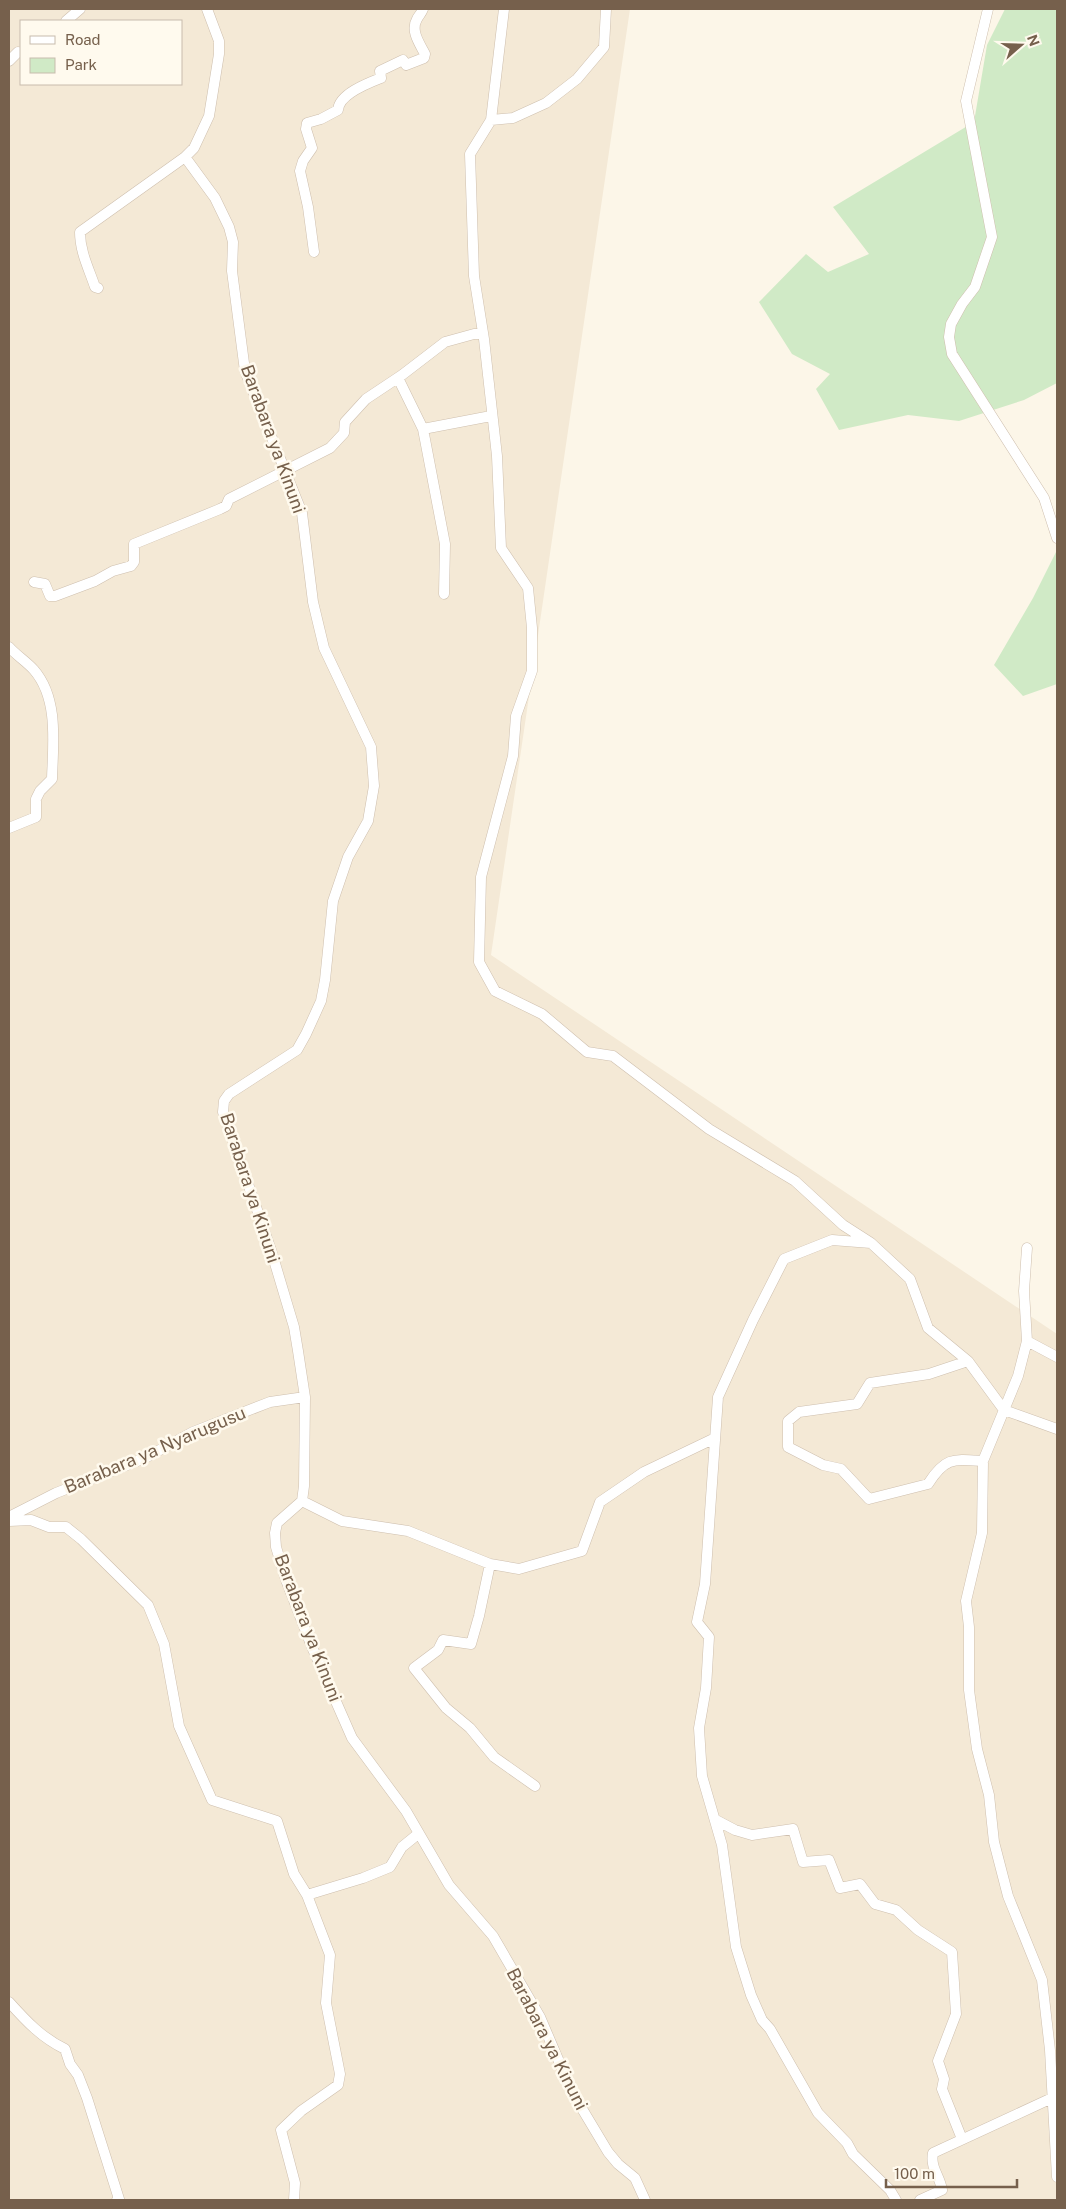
<svg xmlns="http://www.w3.org/2000/svg" width="1066" height="2209" viewBox="0 0 1066 2209" font-family="'Public Sans',sans-serif">
	<rect width="100%" height="100%" fill="#fcf6e8"/>
	<!-- residential -->
	<path fill="#f4e9d6" fill-rule="evenodd" d="M9,9H630L491,955L1057,1334V2200H9ZM21,21H181V84H21Z"/>
	<!-- green -->
	<path fill="#d0eac6" d="M1005,9H1057V383L1024,400L959,421L908,415L839,430L816,389L830,374L792,354L759,302L806,254L828,272L869,254L833,207L974,122L987,45Z
		M1057,550V684L1023,696L994,665L1033,598Z"/>
	<g fill="none" stroke-linecap="round" stroke-linejoin="round">
		<!-- minor casing -->
		<g stroke="#cebfae" stroke-width="11">
			<path id="minor" d="M606,9L604,47L577,79L546,103L513,118L491,120L470,154L474,276L484,339L497,456L501,548L528,588L532,628V671L516,716L513,756L481,877L479,962L495,991L542,1014L587,1052L613,1056L709,1129L795,1181L843,1225L871,1243
				M988,9L966,101L992,237L975,287L962,304L951,324L949,337L952,354L1044,498L1057,538
				M66,21L80,9
				M9,61L18,52
				M491,120L504,9
				M185,157L215,198L229,227L233,242L232,271L245,371L302,513L313,602L324,648L371,747L374,786L368,821L348,857L333,901L325,980L321,1001L306,1034L297,1050L229,1094L224,1101L223,1112L271,1250L294,1327L298,1351L305,1397L304,1486L302,1501L277,1523L275,1533L276,1547L286,1580L312,1647L352,1738L406,1811L449,1885L493,1936L540,2017L572,2092L608,2152L618,2164L635,2178L645,2200
				M314,252L308,207L300,171L303,161L312,148L306,129L307,123L321,119L338,110C339,94 368,83 381,78L380,71L403,60L406,65L424,58L425,54C420,44 410,31 417,19C419,15 421,14 423,9
				M98,288L95,287C89,269 80,252 80,232L185,157L194,148L209,116L219,54V41L207,9
				M398,378L423,429L445,544L444,594
				M423,429L491,416
				M34,582L45,584L50,596H55L95,581L113,571L131,566L134,562V544L220,509L226,506L229,499L330,448L344,433L345,422L366,399L402,375L445,342L474,334H483
				M9,647C16,655 27,662 34,670C59,699 53,744 52,779L40,791L36,799V817L9,828
				M1027,1248L1024,1291L1027,1341L1018,1376L983,1461L982,1533L966,1601L969,1627V1690L977,1749L989,1795L994,1842L1008,1896L1042,1980L1050,2050L1057,2177
				M1027,1341L1057,1357
				M968,1361L929,1374L870,1383L857,1404L799,1412L788,1421V1447L823,1465L841,1469L869,1499L928,1484C945,1457 953,1459 983,1461
				M302,1501L342,1521L408,1531L490,1564L519,1569L582,1551L600,1502L644,1472L713,1439
				M9,1517L56,1493L145,1458L193,1432L270,1402L305,1397
				M9,1521L31,1520L49,1527H66L81,1539L148,1605L164,1644L179,1726L212,1800L277,1821L294,1874L307,1895L330,1955L326,2003L340,2074L338,2085L301,2111L281,2130L295,2183L294,2200
				M490,1564L479,1616L471,1644L443,1640L438,1650L414,1668L446,1708L470,1728L494,1757L535,1786
				M716,1820L735,1830L752,1835L793,1829L803,1862L829,1860L840,1888L860,1884L875,1904L896,1910L918,1930L952,1952L956,2014L938,2061L944,2079L942,2089L962,2139
				M307,1895L363,1878L390,1867L402,1847L418,1834
				M9,2002C26,2021 42,2038 65,2049L70,2064L78,2075L87,2098L119,2199L117,2200
				M896,2200L890,2190L853,2154L847,2143L818,2113L770,2029L762,2020L751,1995L736,1947L722,1845L702,1776L699,1728L706,1688L709,1637L697,1622L705,1584L718,1397L753,1320L784,1259L832,1240L871,1243L910,1279L928,1328L968,1361L1004,1410L1057,1429
				M920,2200L942,2190C940,2176 930,2168 933,2153L1052,2098"/>
		</g>
		<!-- minor -->
		<use href="#minor" stroke="#fff" stroke-width="10"/>
	</g>
	<g text-anchor="middle" stroke-width="5" stroke-linejoin="round" paint-order="stroke">
		<!-- street labels -->
		<g font-size="18" fill="#76604c" stroke="#fffaee">
			<text transform="translate(273 439) rotate(70)" y="6">Barabara ya Kinuni</text>
			<text transform="translate(250 1188) rotate(72)" y="6">Barabara ya Kinuni</text>
			<text transform="translate(155 1450) rotate(-23)" y="6">Barabara ya Nyarugusu</text>
			<text transform="translate(308 1628) rotate(69)" y="6">Barabara ya Kinuni</text>
			<text transform="translate(547 2039) rotate(63)" y="6">Barabara ya Kinuni</text>
		</g>
	</g>
	<!-- border -->
	<rect width="1066" height="2209" fill="none" stroke="#76604c" stroke-width="20"/>
	<!-- legend -->
	<rect x="20" y="20" width="162" height="65" fill="#fffaee" stroke="#c8bcad"/>
	<rect x="30" y="36" width="25" height="8" fill="#ffffff" stroke="#c8bcad"/>
	<text x="65" y="45" font-size="15" fill="#76604c">Road</text>
	<rect x="30" y="58" width="25" height="15" fill="#d0eac6" stroke="#c8bcad"/>
	<text x="65" y="70" font-size="15" fill="#76604c">Park</text>
	<!-- north arrow -->
	<g transform="translate(1021 45) rotate(70)" stroke="#fffaee" stroke-width="4" paint-order="stroke">
	<path d="M0-4L9 19L0 12L-9 19Z" fill="#76604c"/>
	<text y="-8" font-size="14" font-weight="bold" text-anchor="middle" fill="#76604c">N</text>
	</g>
	<!-- scale -->
	<path d="M886 2179v8h131v-8" fill="none" stroke="#76604c" stroke-width="2.5"/>
	<text x="894" y="2179" font-size="15" fill="#76604c" stroke="#fffaee" stroke-width="4" paint-order="stroke">100 m</text>
</svg>
